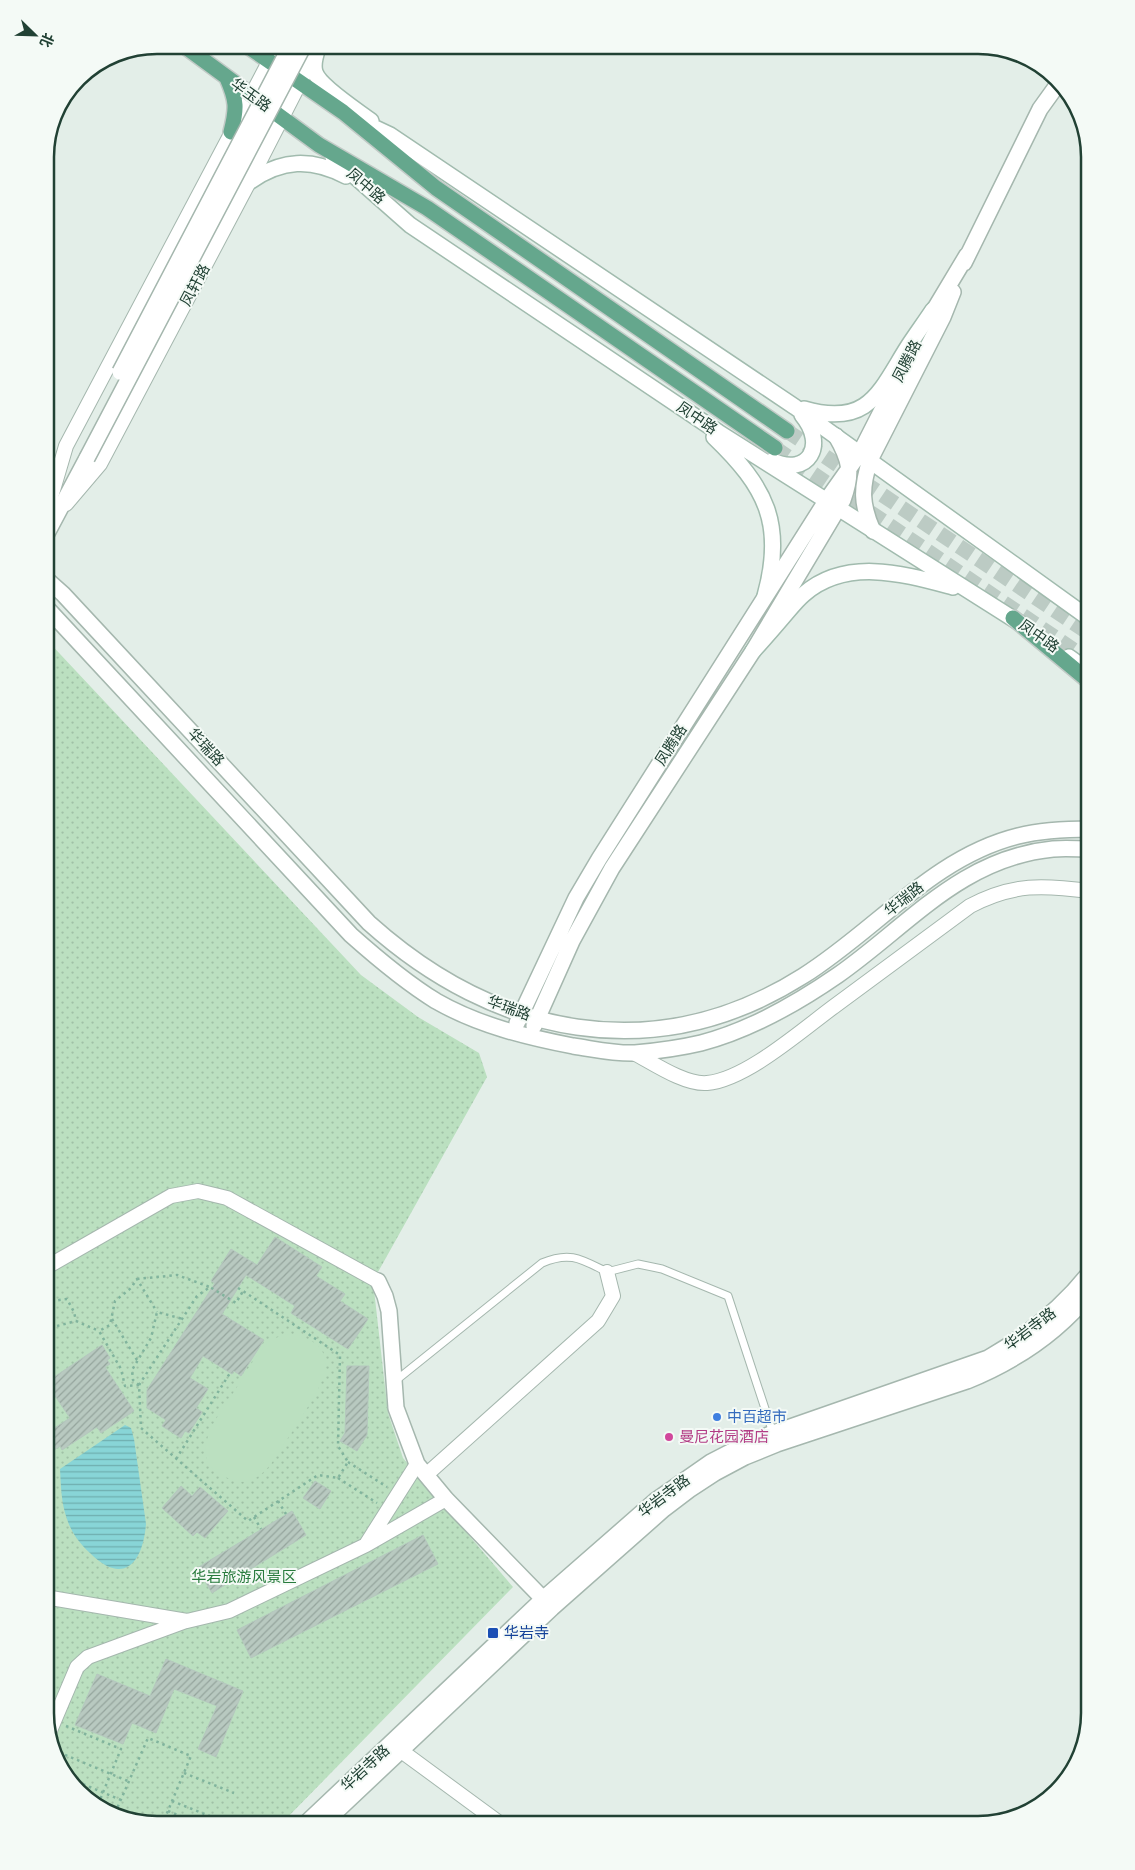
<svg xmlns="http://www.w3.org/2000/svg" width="1135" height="1870" viewBox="0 0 1135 1870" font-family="Figtree,'Noto Sans SC',sans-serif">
	<defs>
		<pattern id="park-dots" width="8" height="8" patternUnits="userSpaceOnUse" patternTransform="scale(1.25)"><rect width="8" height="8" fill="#bbe0c0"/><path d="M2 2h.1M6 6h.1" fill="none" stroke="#a0c1a6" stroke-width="1.8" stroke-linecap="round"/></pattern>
		<pattern id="water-rules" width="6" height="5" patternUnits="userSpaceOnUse" patternTransform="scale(1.25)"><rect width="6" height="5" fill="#88d5d7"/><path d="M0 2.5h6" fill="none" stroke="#6faeaf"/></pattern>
		<pattern id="building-hatch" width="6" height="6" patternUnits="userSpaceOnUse" patternTransform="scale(1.25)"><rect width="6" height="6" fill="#b8c9c0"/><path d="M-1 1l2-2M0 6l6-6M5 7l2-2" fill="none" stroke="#95a59d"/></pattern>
	</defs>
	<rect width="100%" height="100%" fill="#e3eee8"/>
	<!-- park -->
	<path fill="url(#park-dots)" d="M45,638L361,975L418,1017L479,1053L487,1077L373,1281L388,1413L403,1458L513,1587L280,1825H149L95,1806L56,1763L45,1714Z"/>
	<!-- garden -->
	<path fill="#bbe0c0" d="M292,1334C355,1348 313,1397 294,1429C283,1444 273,1467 257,1477C251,1481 242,1483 235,1481C229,1479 224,1476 218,1473C186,1452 224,1408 237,1387C247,1372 256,1352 271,1341C278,1336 284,1335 292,1334Z"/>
	<!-- water -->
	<path fill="url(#water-rules)" d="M125,1425L131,1428L134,1439L146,1524C143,1562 124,1587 90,1553C80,1544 71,1532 67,1519C61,1502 61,1486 60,1469Z"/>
	<!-- building -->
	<path fill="url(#building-hatch)" stroke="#b5c8be" d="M275,1237L322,1267L316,1276L345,1294L340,1301L368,1319L348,1349L291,1313L295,1306L246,1275L222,1314L264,1340L241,1376L234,1371L232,1374L203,1356L190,1378L208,1389L196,1408L202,1412L189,1433L185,1431L181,1438L162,1426L166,1420L147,1408V1390L215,1283L211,1281L231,1249L257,1265Z
		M102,1345L110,1358L107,1360L110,1364L105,1367L134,1411L101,1433L97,1427L62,1450L60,1446L45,1456V1434L70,1418L55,1396L45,1403V1383Z
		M347,1366H369L367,1435L357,1451L340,1441L345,1433Z
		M315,1481L331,1491L320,1509L303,1498Z
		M181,1486L192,1496L200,1487L228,1511L205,1538L197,1532L193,1536L162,1508Z
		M292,1511L306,1535L212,1593L197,1568Z
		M423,1535L438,1564L251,1658L237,1630Z
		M166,1659L243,1691L216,1757L198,1749L217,1706L174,1689L156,1733L132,1723L123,1744L75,1725L97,1674L150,1696Z"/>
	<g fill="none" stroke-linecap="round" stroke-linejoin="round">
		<!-- primary-tunnel -->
		<path stroke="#bccbc4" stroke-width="15" stroke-dasharray="15 8" stroke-linecap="butt" d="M787,431L1090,634
			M775,448L1090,661"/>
		<!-- service casing -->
		<g stroke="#a5b7ae" stroke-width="9">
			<path id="service" d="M394,1382L542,1263C570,1251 581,1259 607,1272L638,1264L662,1269L728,1296L773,1433"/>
		</g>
		<!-- minor casing -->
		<g stroke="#a5b7ae" stroke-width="16">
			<path id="minor" d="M66,504L100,464L249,182L315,53
				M46,514L66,446L278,45
				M634,1053C653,1063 685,1085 707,1083C746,1080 803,1029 836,1005C881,972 925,939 970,906C1013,883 1044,885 1090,891
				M45,1268L171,1196L198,1191L227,1198L378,1281
				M426,1475L598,1321L613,1296L607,1272
				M367,1543L417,1464
				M45,1597L187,1621L229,1611L366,1545L446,1499
				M49,1733L77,1667L88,1657L186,1621
				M400,1750L502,1825"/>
		</g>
		<!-- tertiary casing -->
		<g stroke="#a5b7ae" stroke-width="18">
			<path id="tertiary" d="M964,263L1040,109L1058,84
				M928,320L967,255
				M873,531C861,504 861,488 870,460L943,317L953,292
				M45,537L87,458
				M45,578L63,594L369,923C495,1036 654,1070 803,976C875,931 933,857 1018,836C1042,830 1066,829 1090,829
				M45,606L351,935C378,959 405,982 436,1001C478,1025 526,1037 573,1046C594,1049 615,1054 635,1053C657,1051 680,1048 701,1043C751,1030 796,1004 838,975C908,926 961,858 1053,849C1065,848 1078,849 1090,849
				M517,1023L576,898L599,859L826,501L860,453L914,347
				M534,1026L572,941L612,868L753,651L843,500C853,473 850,460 836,436
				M378,1281L385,1296L389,1311L396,1408L417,1464L446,1499L549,1605
				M304,1825L543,1599L655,1501L711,1462L742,1446L773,1433L988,1358C1028,1335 1062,1308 1090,1272
				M322,1825L552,1608L664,1509L689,1490L715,1473L745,1457L777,1444L967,1381C1016,1361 1057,1334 1090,1293"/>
		</g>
		<!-- secondary casing -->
		<g stroke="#a1bbae" stroke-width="18">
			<path id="secondary" d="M319,45C316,54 312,63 315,72C319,86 358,111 371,121
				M356,119L390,135L795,407L1090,619
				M333,157L410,225L718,432L1023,625
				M249,182C282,159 311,158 346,176
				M804,409C870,428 880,390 909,345C917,333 925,322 933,310
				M714,437C766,487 785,524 765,596
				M772,461C809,477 827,445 802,415
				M753,651C765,638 777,624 788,611C793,605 798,599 804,594C847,557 904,574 953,587
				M1069,657L1090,672"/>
		</g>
		<!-- primary casing -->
		<g stroke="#c1cac6" stroke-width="18">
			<path id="primary" d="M183,45L319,145L427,208L775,448
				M246,45L343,112L436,188L787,431
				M227,78C237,101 237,108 231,132
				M1013,618L1090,682"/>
		</g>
		<!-- path -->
		<path stroke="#81b49d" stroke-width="2.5" stroke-dasharray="2.5 4" stroke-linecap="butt" d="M137,1279L177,1275L210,1287
			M238,1288L243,1291L340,1355L338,1446L348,1462L338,1478L318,1475L248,1521L141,1428L139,1385L197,1296L210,1287L236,1303L243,1291
			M45,1313C48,1301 57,1300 67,1299L74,1312L76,1321
			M112,1319L137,1360
			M45,1321L57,1326L76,1321L99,1331
			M139,1385L125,1386L121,1369L99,1331L110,1325L115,1301L131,1288L137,1279L157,1312
			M139,1385L133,1380L132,1370L151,1338L157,1312L183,1319
			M176,1459L230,1373
			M348,1462L387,1487
			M338,1478L377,1503
			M278,1501L286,1514
			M254,1517L261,1529
			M66,1726L121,1749L97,1807
			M53,1750L128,1781
			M184,1773L234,1793
			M71,1779L121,1800
			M172,1801L222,1821
			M168,1811L202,1825
			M115,1813L148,1738L191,1756L162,1825
			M164,1821L174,1825"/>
		<!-- service -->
		<use href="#service" stroke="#fff" stroke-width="7"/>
		<!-- minor -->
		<use href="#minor" stroke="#fff" stroke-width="14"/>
		<!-- tertiary -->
		<use href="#tertiary" stroke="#fff" stroke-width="15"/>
		<!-- secondary -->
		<use href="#secondary" stroke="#fff" stroke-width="15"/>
		<!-- primary -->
		<use href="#primary" stroke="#65a78d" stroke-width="15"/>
		<!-- tertiary-bridge casing -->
		<g stroke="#a5b7ae" stroke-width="18" stroke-linecap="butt">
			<path id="tertiary-bridge" d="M120,372L291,45
				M87,458L304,45"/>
		</g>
		<!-- tertiary-bridge -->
		<use href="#tertiary-bridge" stroke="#fff" stroke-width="15"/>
	</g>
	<!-- markers -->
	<circle fill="#3f7fe0" stroke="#f4faf6" stroke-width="2" cx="717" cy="1417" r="5"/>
	<circle fill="#d1479c" stroke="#f4faf6" stroke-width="2" cx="669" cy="1437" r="5"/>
	<rect fill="#1a4fb4" stroke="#f4faf6" stroke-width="2" x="487" y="1627" width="12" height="12" rx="2.5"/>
	<g text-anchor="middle" stroke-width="4" stroke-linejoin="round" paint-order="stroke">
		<!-- street labels -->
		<g font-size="15" fill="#214134" stroke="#f4faf6">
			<text transform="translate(251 95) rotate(36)" y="5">华玉路</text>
			<text transform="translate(366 186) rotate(41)" y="5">凤中路</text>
			<text transform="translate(195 285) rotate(-62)" y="5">凤轩路</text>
			<text transform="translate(907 361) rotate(-63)" y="5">凤腾路</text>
			<text transform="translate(697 418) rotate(34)" y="5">凤中路</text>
			<text transform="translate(1039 636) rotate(35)" y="5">凤中路</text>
			<text transform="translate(671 745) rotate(-58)" y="5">凤腾路</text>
			<text transform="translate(206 747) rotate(47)" y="5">华瑞路</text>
			<text transform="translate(904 899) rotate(-38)" y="5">华瑞路</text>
			<text transform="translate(509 1008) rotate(20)" y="5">华瑞路</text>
			<text transform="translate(1030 1329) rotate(-37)" y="5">华岩寺路</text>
			<text transform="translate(664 1496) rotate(-37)" y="5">华岩寺路</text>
			<text transform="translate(365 1768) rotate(-43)" y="5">华岩寺路</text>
		</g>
		<!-- shop labels -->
		<g font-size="15" fill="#366cbe" stroke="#f4faf6" text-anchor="start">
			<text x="727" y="1422">中百超市</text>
		</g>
		<!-- hotel labels -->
		<g font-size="15" fill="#b23c85" stroke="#f4faf6" text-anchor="start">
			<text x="679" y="1442">曼尼花园酒店</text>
		</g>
		<!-- park labels -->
		<g font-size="15" fill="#287b3d" stroke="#f4faf6">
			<text x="244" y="1582">华岩旅游风景区</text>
		</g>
		<!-- transit labels -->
		<g font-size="15" fill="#164399" stroke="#f4faf6" text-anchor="start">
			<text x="504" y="1638">华岩寺</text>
		</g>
	</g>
	<!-- crop -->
	<path d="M0 0H1135V1870H0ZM157 54H978A103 103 0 0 1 1081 157V1713A103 103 0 0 1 978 1816H157A103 103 0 0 1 54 1713V157A103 103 0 0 1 157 54Z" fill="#f4faf6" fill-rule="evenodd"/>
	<path fill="none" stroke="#214134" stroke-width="2.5" d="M157 54H978A103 103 0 0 1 1081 157V1713A103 103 0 0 1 978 1816H157A103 103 0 0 1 54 1713V157A103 103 0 0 1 157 54Z"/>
	<!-- north arrow -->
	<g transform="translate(35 35) rotate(113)" stroke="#f4faf6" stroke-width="4" paint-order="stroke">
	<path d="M0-4L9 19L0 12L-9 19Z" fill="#214134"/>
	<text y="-8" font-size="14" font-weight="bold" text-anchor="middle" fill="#214134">北</text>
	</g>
</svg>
